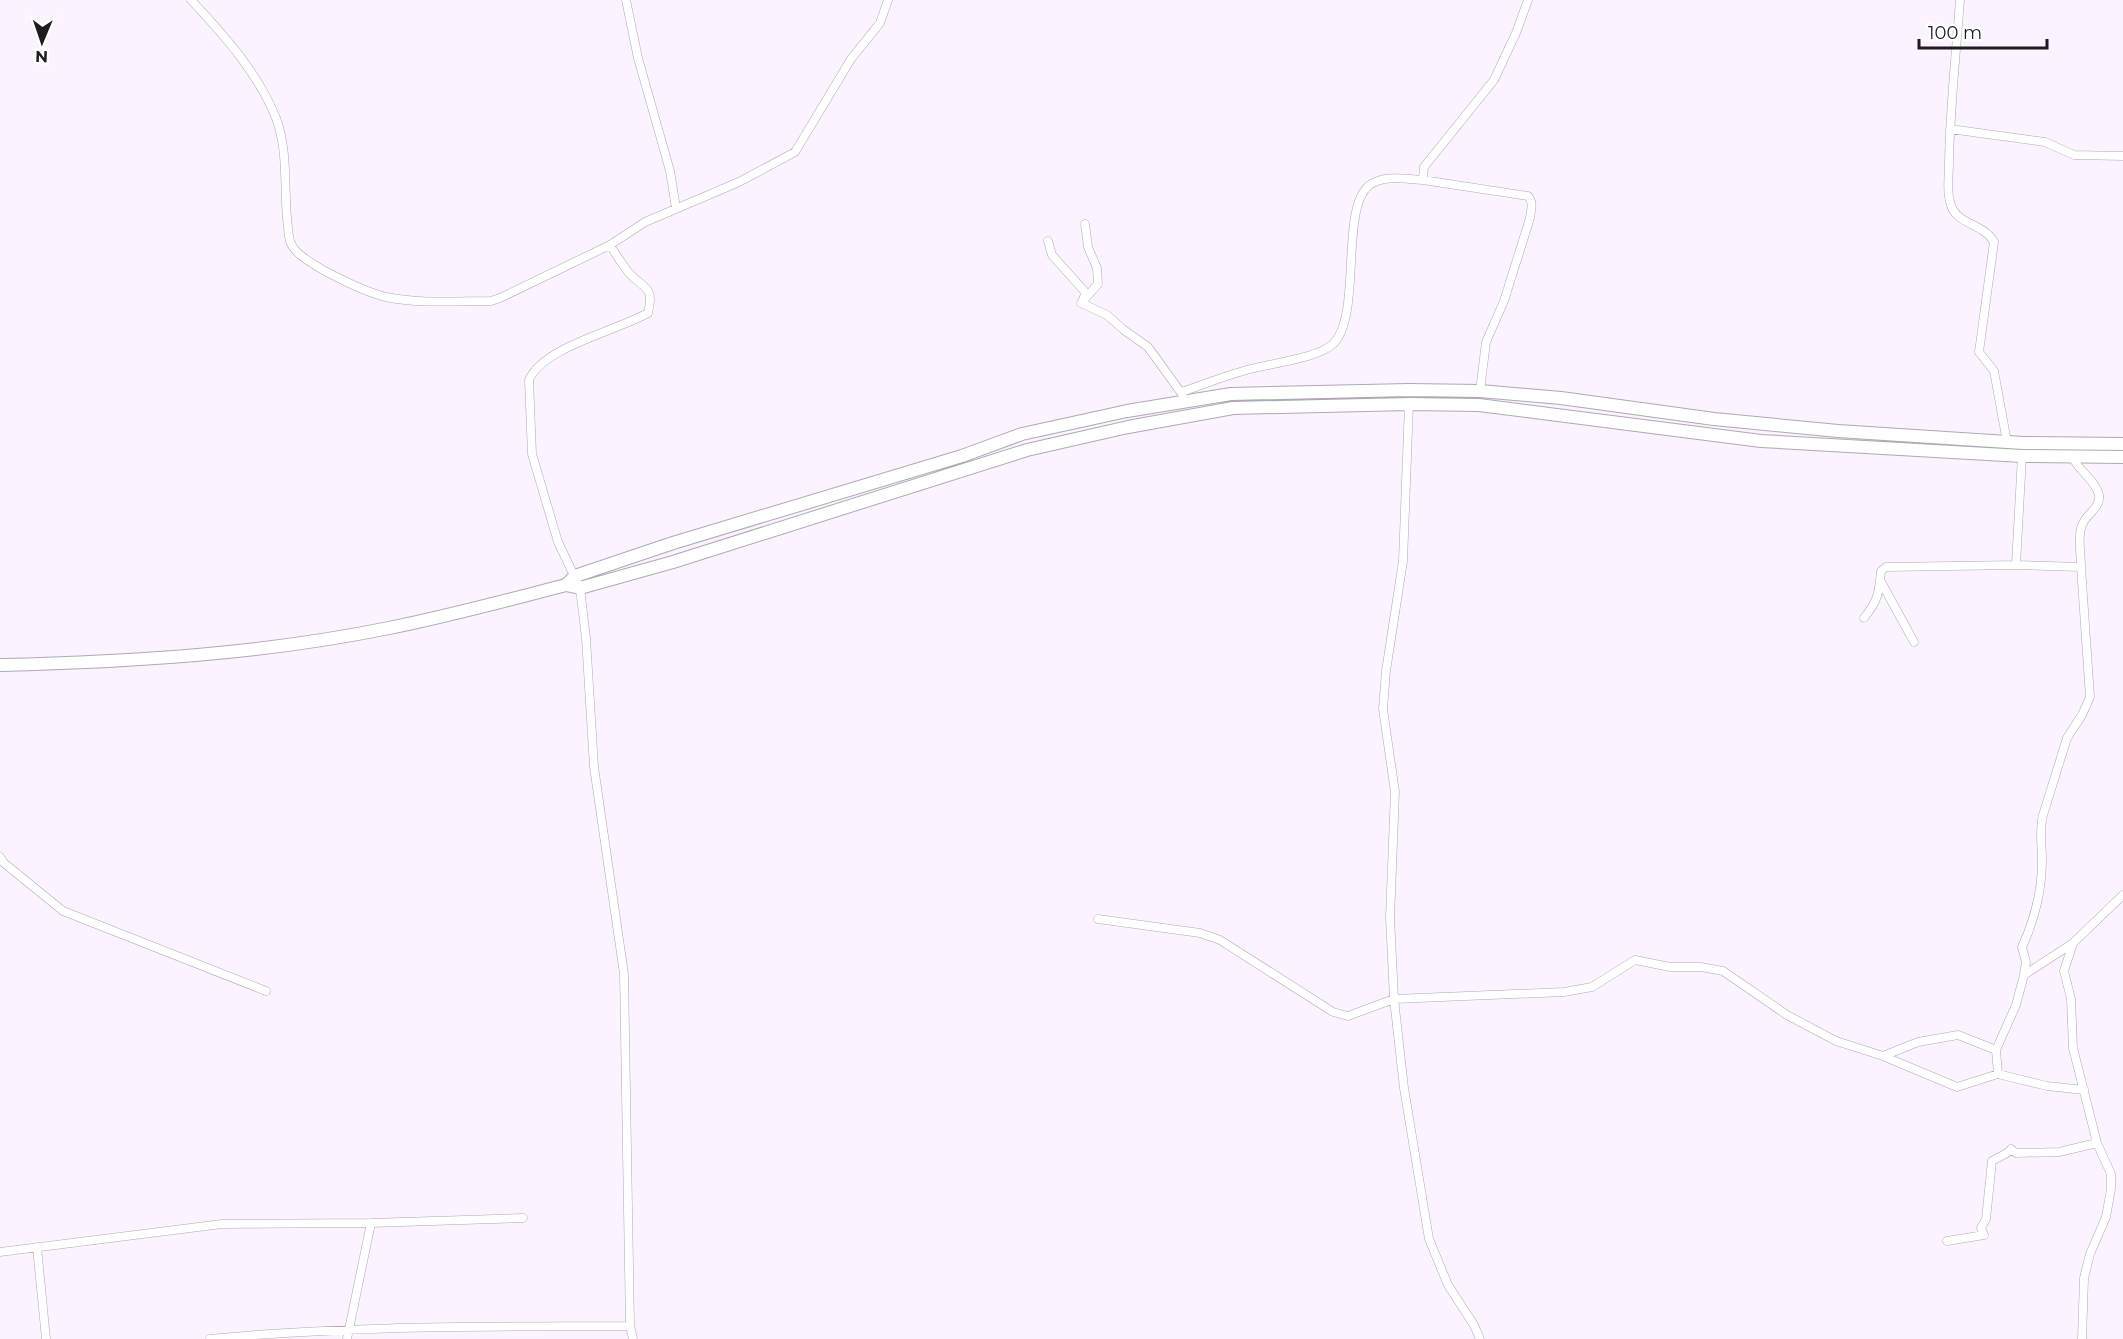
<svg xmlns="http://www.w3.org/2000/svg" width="2123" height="1339" viewBox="0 0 2123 1339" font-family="Montserrat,sans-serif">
	<rect width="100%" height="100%" fill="#fbf3ff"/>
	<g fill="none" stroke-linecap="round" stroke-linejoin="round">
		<!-- street casing -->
		<g stroke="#b0a8b3" stroke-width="9">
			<path id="street" d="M191,0C224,35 258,73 276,118C288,150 284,185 287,218C288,225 288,234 290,241C294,254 312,263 323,270C342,280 365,292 386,297C420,304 457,301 491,301L500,298L610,245L645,222L739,182L795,152L851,59L880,23L888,0
				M626,0L638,58L670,171L676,208
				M1960,0C1956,54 1950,108 1949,162C1949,176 1946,194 1952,208C1960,225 1984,224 1994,242L1979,352L1994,371L2007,442
				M1950,129L2045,142L2074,155L2123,156
				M1048,241L1052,255L1086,293L1083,299
				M610,245C616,255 622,264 629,273C643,289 655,285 648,313C616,331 543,347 529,380L532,454L558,542L580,588L586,638L594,767L624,974L630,1326L633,1339
				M1081,303L1107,315L1124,330L1148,347L1182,394
				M1081,303L1098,284L1097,268L1088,247L1085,224
				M1480,391L1486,342L1504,301L1530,218C1531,209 1534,203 1528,196L1423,180L1424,167L1494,80L1516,33L1528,0
				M1182,392C1202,385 1222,377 1243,371C1265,364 1319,359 1334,343C1363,312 1338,200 1373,183C1388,175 1406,179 1423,180
				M1409,404L1403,561L1386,671L1383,709L1395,792L1390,917L1394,999L1404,1088L1429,1239L1448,1285L1474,1325L1480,1339
				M2072,456C2077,470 2096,480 2099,495C2101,507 2087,514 2083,523C2077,535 2081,554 2081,567
				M2016,565L2022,456
				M1880,580L1914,642
				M1864,618C1878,601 1879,593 1881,571L1886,567L2016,565L2081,567L2090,697L2082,715L2067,738L2043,815C2039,831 2042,845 2042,861C2042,890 2034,921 2022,947L2026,962L2024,975L2016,1005L1996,1050L1998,1074
				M0,857L4,863L63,911L266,991
				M1098,919L1200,933L1220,940L1333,1012L1348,1016L1394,999L1564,992L1592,987L1635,960L1670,967H1701L1723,971L1787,1015L1836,1041L1883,1056L1957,1087L1998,1074L2047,1086L2084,1090
				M2073,943L2064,971L2071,999L2073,1048L2097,1143L2111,1174V1189L2106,1217L2090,1254L2084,1278L2082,1339
				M2024,975L2073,943L2123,895
				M1883,1056L1918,1042L1958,1035L1996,1050
				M1947,1241L1984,1235L1981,1228L1986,1219L1992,1161L2007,1153L2011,1149L2016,1153L2059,1152L2097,1143
				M37,1247L46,1339
				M0,1252L222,1224L371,1223L523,1218
				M210,1339C350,1325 490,1327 630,1326
				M347,1339L371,1223"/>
		</g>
		<!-- primary casing -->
		<g stroke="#b0a8b3" stroke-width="14">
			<path id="primary" d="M566,585L575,576L673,543L962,456L1022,434L1127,411L1231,394L1409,390L1480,391L1561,398L1714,419L1838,431L2023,443L2123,444
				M0,665C130,662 261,654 389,628C449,616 508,600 566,585L580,588L673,562L1027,450L1128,427L1233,408L1409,404L1479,405L1761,441L2022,456L2123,457"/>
		</g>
		<!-- street -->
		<use href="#street" stroke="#fff" stroke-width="8"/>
		<!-- primary -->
		<use href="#primary" stroke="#fff" stroke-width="12"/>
	</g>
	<!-- north arrow -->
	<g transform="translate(42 42) rotate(182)" stroke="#ffffff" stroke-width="4.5" paint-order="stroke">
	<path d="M0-4.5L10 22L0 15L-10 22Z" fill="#1f1c20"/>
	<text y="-9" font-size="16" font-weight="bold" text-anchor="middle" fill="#1f1c20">N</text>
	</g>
	<!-- scale -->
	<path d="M1919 39v9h128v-9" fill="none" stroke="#1f1c20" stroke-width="3"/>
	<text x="1928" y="39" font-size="18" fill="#1f1c20" stroke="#ffffff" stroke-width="4.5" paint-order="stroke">100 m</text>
</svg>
